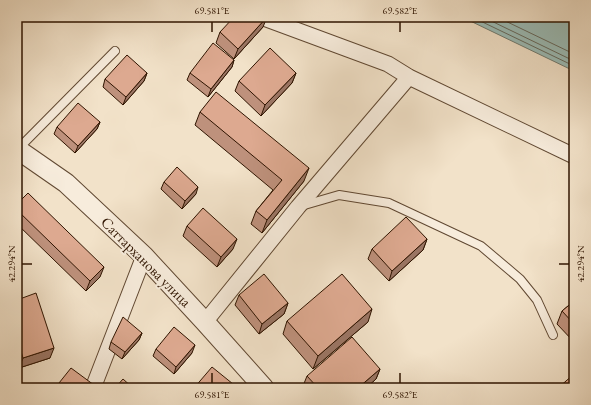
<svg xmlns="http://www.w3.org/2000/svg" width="591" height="405" viewBox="0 0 591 405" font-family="'EB Garamond',serif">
	<rect width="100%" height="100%" fill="#f2e2c9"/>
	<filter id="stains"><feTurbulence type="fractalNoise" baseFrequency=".005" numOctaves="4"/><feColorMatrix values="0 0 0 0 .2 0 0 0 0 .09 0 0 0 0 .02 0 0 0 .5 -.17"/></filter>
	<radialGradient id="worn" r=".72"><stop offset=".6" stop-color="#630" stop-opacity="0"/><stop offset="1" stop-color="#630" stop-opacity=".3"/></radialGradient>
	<!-- water -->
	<path fill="#9bbdb8" stroke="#70796e" d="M462,17H574V71Z"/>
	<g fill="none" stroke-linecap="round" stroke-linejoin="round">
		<!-- shore -->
		<path stroke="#65685c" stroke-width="1" d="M472,17L574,66
			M483,17L574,61
			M497,17L574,54"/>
		<!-- service casing -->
		<g stroke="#604832" stroke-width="10">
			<path id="service" d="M18,149L115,51
				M301,206L339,195L389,203L481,246L520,279L537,300L553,335"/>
		</g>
		<!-- minor casing -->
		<g stroke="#604832" stroke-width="17">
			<path id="minor" d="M261,17L388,64L409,77L574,156
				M205,322L298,207L409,77
				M93,388L144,256"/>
		</g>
		<!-- tertiary casing -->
		<g stroke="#604832" stroke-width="21">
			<path id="tertiary" d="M17,149L66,183L144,256L205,322L264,388"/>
		</g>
		<!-- service -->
		<use href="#service" stroke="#f7ecdc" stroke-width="8"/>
		<!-- minor -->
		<use href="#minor" stroke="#f7ecdc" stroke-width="15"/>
		<!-- tertiary -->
		<use href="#tertiary" stroke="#f7ecdc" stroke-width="19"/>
	</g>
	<!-- wall -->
	<path fill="#be917c" stroke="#2f1400" d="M263,27L234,59L216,43L220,32Z
		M234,60L232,67L208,97L187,80L190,73Z
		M147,73L144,81L123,105L103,87L105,79Z
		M296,73L292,83L261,116L235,91L239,81Z
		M200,112L304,181L262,233L251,224L256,211L273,190L195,125Z
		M100,122L97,129L75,153L54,134L57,127Z
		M164,182L196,194L182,209L161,189Z
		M17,204L100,277L86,291L17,224Z
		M187,226L233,249L217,267L183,236Z
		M427,239L423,250L389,281L368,259L372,249Z
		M239,295L288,303L284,314L259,334L235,305Z
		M17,300L50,358L19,368L17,361Z
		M574,301V342L557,324L562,311Z
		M287,321L368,322L313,369L283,334Z
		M142,333L139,340L122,359L109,349L111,342Z
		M156,349L192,353L174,374L153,356Z
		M380,369L376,379L366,388H305L303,386L307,376Z"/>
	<!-- shaded-wall -->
	<path fill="#9b7665" stroke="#2f1400" d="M267,17L263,27L234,59L238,49Z
		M234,60L232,67L208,97L211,89Z
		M147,73L144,81L123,105L126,97Z
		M296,73L292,83L261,116L265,105Z
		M100,122L97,129L75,153L78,146Z
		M309,168L304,181L262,233L267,220Z
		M198,187L196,194L182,209L185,201Z
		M237,239L233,249L217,267L221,257Z
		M427,239L423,250L389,281L392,271Z
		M104,267L100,277L86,291L90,281Z
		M288,303L284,314L259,334L262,324Z
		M372,309L368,322L313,369L318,356Z
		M142,333L139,340L122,359L125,352Z
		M195,345L192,353L174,374L176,367Z
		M54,348L50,358L19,368L23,358Z
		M380,369L376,379L366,388H358Z"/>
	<!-- building -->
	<path fill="#dda990" stroke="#2f1400" d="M234,17H267L238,49L220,32Z
		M213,43L234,60L211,89L190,73Z
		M270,48L296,73L265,105L239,81Z
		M127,55L147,73L126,97L105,79Z
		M216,92L309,168L267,220L256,211L282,180L200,112Z
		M78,103L100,122L78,146L57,127Z
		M177,167L198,187L185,201L164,182Z
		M28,193L104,267L90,281L17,210V204Z
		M203,208L237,239L221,257L187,226Z
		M406,217L427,239L392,271L372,249Z
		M264,274L288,303L262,324L239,295Z
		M342,274L372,309L318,356L287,321Z
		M36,293L54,348L23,358L17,338V300Z
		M574,301V324L562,311Z
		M123,317L142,333L125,352L111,342Z
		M174,327L195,345L176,367L156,349Z
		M352,337L380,369L358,388H318L307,376Z
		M212,367L233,384L230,388H194Z
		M71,368L94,385L91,388H55Z
		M574,374V388H558Z
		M123,379L133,388H115Z
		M17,384H27L26,388H17Z"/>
	<!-- ticks -->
	<path fill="none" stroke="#2f1400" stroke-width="1.5" d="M212,22V32M400,22V32M22,264H32M559,264H569M212,373V383M400,373V383"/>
	<g text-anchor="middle" stroke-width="4" stroke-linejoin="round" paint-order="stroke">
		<!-- street labels -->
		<g font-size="15" fill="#2f1400" stroke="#f7ecdc">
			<text transform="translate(146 262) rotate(45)" y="5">Саттарханова улица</text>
		</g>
	</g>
	<!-- margin -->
	<rect width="591" height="405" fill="none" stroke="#f2e2c9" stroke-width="44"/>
	<rect x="22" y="22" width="547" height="361" fill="none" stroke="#2f1400" stroke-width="1.5"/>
	<g font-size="10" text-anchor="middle" fill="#2f1400">
		<text x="212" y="14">69.581°E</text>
		<text x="400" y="14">69.582°E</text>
		<text transform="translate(11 264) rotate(-90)" y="4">42.294°N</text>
		<text transform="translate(580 264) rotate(-90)" y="4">42.294°N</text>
		<text x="212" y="398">69.581°E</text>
		<text x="400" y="398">69.582°E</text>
	</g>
	<rect width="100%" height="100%" filter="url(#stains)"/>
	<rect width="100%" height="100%" fill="url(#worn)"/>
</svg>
